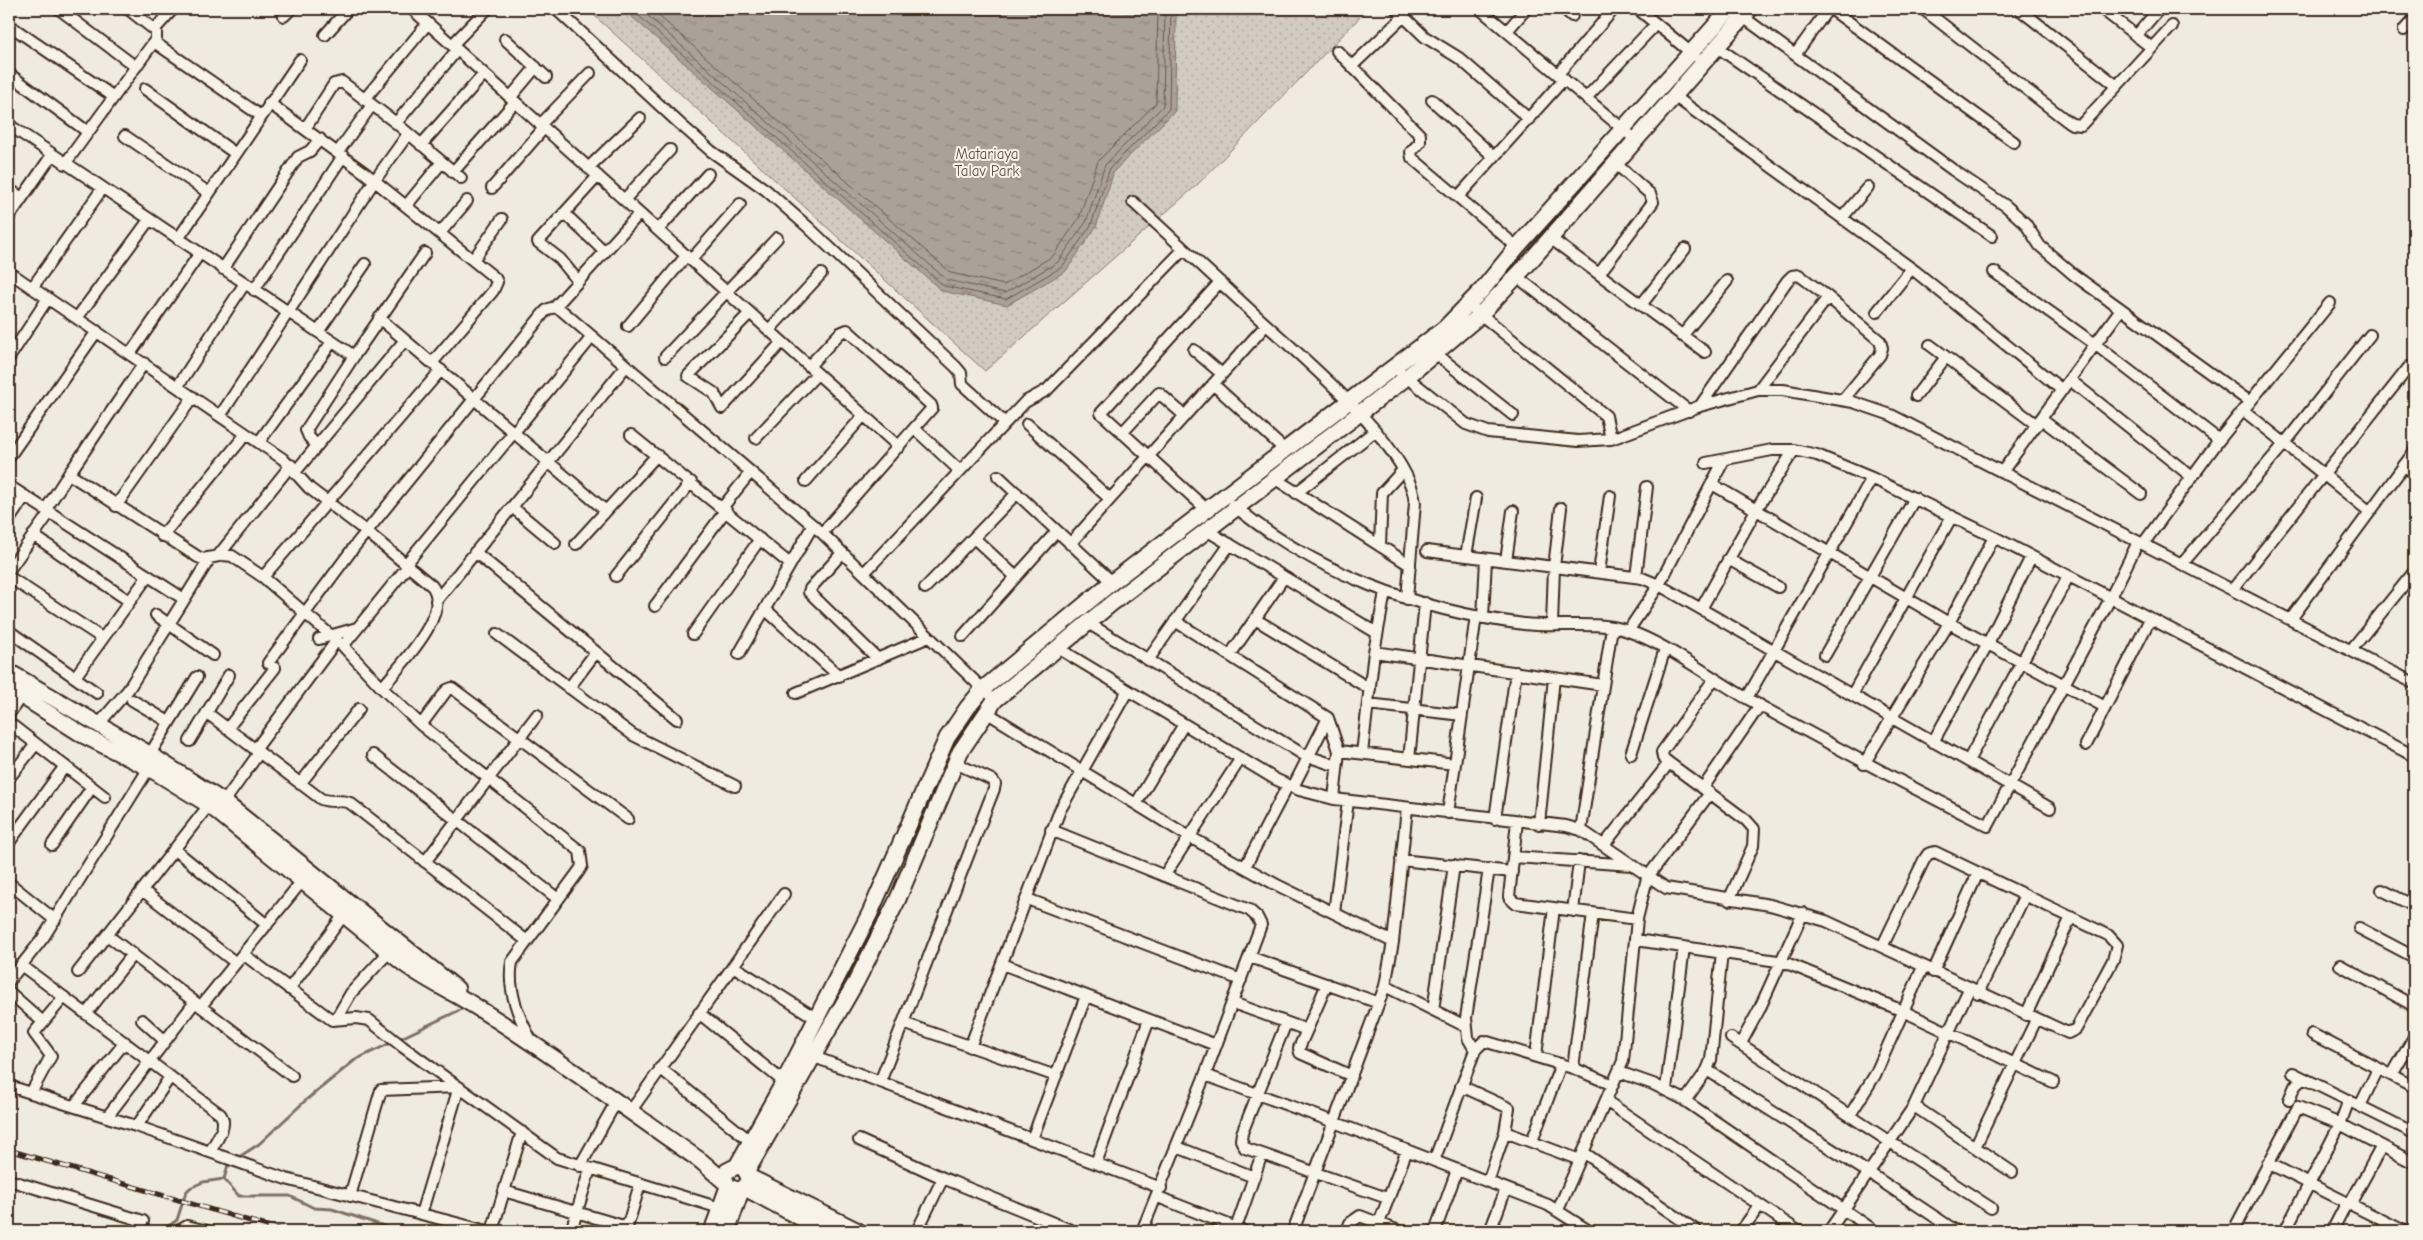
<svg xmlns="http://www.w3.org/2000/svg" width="2423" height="1240" viewBox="0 0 2423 1240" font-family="'Comic Neue',sans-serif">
	<defs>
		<pattern id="park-dots" width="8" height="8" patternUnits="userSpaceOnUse" patternTransform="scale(1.25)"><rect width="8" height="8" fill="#d1cbc0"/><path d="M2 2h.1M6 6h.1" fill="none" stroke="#b4aea5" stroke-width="1.8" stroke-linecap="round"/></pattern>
		<pattern id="water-ripples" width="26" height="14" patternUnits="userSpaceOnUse" patternTransform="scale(1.25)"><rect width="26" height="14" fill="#aaa296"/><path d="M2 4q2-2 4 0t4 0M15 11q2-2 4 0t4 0" fill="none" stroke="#8c847a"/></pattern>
	</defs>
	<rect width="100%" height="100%" fill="#efebe0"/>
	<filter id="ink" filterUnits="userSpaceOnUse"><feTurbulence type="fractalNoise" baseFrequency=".02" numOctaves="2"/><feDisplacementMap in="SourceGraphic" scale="10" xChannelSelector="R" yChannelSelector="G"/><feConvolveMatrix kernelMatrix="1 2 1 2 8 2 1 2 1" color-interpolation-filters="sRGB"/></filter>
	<g filter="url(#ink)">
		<!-- park -->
		<path fill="url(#park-dots)" stroke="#867a6f" d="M587,9H1364L1366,11L1197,185L985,371Z"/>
		<!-- water -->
		<path fill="url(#water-ripples)" stroke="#7e7266" d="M623,9H1176L1175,111L1114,171L1096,227L1066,271L1007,305L942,291Z"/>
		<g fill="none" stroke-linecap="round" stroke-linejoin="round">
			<!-- shore -->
			<path stroke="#675a4e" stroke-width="1" d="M631,9L944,286L1006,299L1062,267L1091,225L1110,168L1169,109L1171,9
				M640,9L947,280L1005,293L1058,262L1086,222L1105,165L1163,106L1165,9
				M651,9L951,273L1004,285L1053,256L1079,218L1098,161L1156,103L1158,9"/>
			<!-- stream -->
			<path stroke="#7e7266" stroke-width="3" d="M236,1159L259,1144L306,1100L355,1060L464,1008
				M224,1179L228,1165L231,1163
				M162,1231L177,1220L186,1192L190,1188L203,1182L224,1179L239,1196H290L314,1208L332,1209L399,1231"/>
			<!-- street casing -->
			<g stroke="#3b2a1e" stroke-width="14">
				<path id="street" d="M59,9L136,67
					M412,9L899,447
					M556,9L680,124L711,151L766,190L808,227L956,367L961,373L962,384L1005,423
					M1396,9L1425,37L1459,58L1529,119
					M1480,9L1636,140
					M1564,9L1572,16
					M1638,9L1695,56
					M1831,9L2014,142
					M1923,9L2067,121L2072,124L2081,125L2172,26
					M2019,9L2117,86
					M2102,9L2152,48
					M284,16L291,9
					M1743,17L1953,170L2006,206L2025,223L2040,246L2074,275L2250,402
					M9,25L114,97
					M2404,30L2414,19
					M156,31L155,29L173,9
					M1507,31L1526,9
					M325,35L348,9
					M2136,36L2159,9
					M505,39L546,77
					M154,42L261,116
					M452,45L487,9
					M1717,47L1992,236
					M1337,51L1420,135V142L1411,152L1412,158L1517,247
					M1795,55L1828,9
					M1352,66L1403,17
					M9,74L88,132
					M1558,74L1614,9
					M145,89L236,154
					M1674,96L1915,271L2062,390
					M510,98L536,67
					M1586,98L1656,24
					M364,100L428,23
					M1432,100L1494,157
					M269,103L365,173L495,278L497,282L493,291L432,363
					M396,123L457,50
					M9,125L354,356
					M540,125L590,73
					M305,129L334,84L342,82L396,123L461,178
					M125,136L209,193
					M421,145L484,74
					M338,152L372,105
					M65,164L156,39V31L128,9
					M588,168L640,118
					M453,172L515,102
					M492,188L544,128
					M9,189L22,198
					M1458,197L1564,79
					M624,200L670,150
					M1133,202C1172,238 1211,274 1250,310C1294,351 1410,444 1415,503L1407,599
					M406,206L442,162
					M564,213L605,252
					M9,217L52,155
					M1842,218L1868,187
					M658,230L708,174
					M440,233L467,201
					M1550,238L1705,352
					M178,239L300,60
					M473,260L502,219
					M691,260L740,204
					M223,269L298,157L310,151L320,139
					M9,272L283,459L309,488L367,532L432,586C453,613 398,667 382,688
					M1994,272L2096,345L2219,440
					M1599,274L1653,202L1650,194L1615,163
					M1516,276L1689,411
					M578,281L560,259L538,242L598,176
					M32,288L102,189
					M254,290L343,156
					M1468,304L1606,416L1611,439
					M1641,305L1685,249
					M555,307L639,214
					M1877,312L1911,269
					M750,313L688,376L714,393L722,408L782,342
					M77,318L149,220
					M379,318L606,511
					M628,326L686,256
					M769,330L821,274
					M318,332L365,264
					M1682,336L1727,281
					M1930,345L2037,425
					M1194,350L1222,374
					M130,354L200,253
					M1436,354L1513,415
					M665,357L777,238
					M9,358L48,298
					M144,363L73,468L70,472L72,476L198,557L203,559L224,555L232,556L263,577L343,646L382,688L421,725L580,851L582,866L579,871L512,962C507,989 518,1016 531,1040
					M809,366L840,333L847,330L931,405L932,408L822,533
					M1394,367L1466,424L1488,432L1578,441L1611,439L1700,406L1758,390H1783L1853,402L1891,415L2414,683
					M2070,380L2192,477
					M1213,384L1285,450
					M178,386L245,283
					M1758,390L1828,297
					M1916,396L1946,357
					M1700,406L1787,281L1792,276L1799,275L1828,297L1880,341L1882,348L1880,355L1843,400
					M2243,410L2369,511
					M220,416L375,180L408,134
					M2041,419L2141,494
					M1027,424L1109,498
					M915,429L960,471
					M1122,433L1159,393L1185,416
					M631,435L790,564
					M756,438L817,374
					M259,442L332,342
					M317,446L309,437L306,430L354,356L425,253
					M9,457L97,331
					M1706,463L1772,450H1794L1817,455L1872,478L1994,537L2414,756
					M2404,465L2414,473
					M296,471L405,340
					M2002,472L2121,309
					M998,476L1112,582
					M1274,478L1410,565
					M806,481L864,415
					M1712,484L1949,623L2105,707
					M9,486L184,599
					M1296,493L1375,431
					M1233,505C1315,573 1419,611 1524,624C1557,628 1595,620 1628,631C1667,644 1711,678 1748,699C1827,743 1907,785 1988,826L2110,599L2138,542
					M116,506L193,397
					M512,507L555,543
					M722,508L750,473
					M46,509L70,472
					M1206,509L1101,413L1220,282
					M9,520L25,496
					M1206,530L1377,633
					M33,535L129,601
					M162,536L246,434
					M974,538L1016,577
					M576,544L657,455
					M1070,544L1266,325
					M2143,544L2219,440L2330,303
					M1380,546L1382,493L1403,470
					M1427,551L1642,578L1659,585L2050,808
					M475,552L677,719
					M842,553L810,589L809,592L878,659
					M218,556L291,465
					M1466,556L1476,498
					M1728,559L1778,587
					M1506,561L1513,511
					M406,564L592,337
					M2182,564L2285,443L2370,335
					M9,570L50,512
					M1599,572L1610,496
					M864,573L1025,402L1047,390L1184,249
					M616,576L691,482
					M9,577L102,638
					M263,577L441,370
					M1636,577L1647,487
					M925,588L1017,493
					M2233,589L2409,367
					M436,601L626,366
					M655,606L726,510
					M765,609L839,676
					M1701,609L1756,510L1794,450
					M156,615L213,655
					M1483,618L1486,559
					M1255,619L1370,689
					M2291,619L2414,452
					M1175,621L1328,718L1339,751L1334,799
					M1088,623L1304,755L1337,766
					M1552,625L1554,567L1561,508
					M9,631L97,693
					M1628,631L1659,585L1724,460
					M497,634L633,735L735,786
					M693,634L760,539
					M963,636L1057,531
					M319,639L357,628
					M343,646L408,566
					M1058,648L1275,779L1299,790L1334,799L1566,826L1581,830L1666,888L1770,905L1826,921L2068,1033L2076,1029L2113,960L2117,945L2108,935L1935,852L1928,854L1924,860L1882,947
					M2351,650L2414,572
					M1374,652L1603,685
					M739,654L813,525
					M1230,655L1284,577
					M1825,655L1915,498
					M1148,660L1230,544
					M268,663L354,547L539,319C545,311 549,305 560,309L822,533L987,693
					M75,677L148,576
					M1714,679L1662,752L1663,758L1669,763L1746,820L1754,829L1753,846L1729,900
					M569,688L596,652
					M796,693L929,637
					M1852,695L1952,516
					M1747,698L1872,478
					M132,700L169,722
					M1368,704L1462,715
					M986,712L1188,836L1275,884L1393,942
					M207,713L321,799C331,803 341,799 350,803L527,941
					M9,714L21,696
					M9,723L105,797
					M98,725L128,690L210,558
					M421,725L447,690L452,688L628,819
					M227,729L275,668
					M190,741L229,675
					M1933,742L1988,643L2031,557
					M2086,745L2150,619
					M255,750L337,640
					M1339,751L1455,764
					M1362,753L1374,652L1385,592
					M1631,754L1665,649
					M373,755L558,899
					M147,759L197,677
					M1409,759L1425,603
					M1968,761L2068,577
					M1864,764L1949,623L1994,537
					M9,778L36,744
					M300,784L359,709
					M1293,787L1328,718
					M1703,788L1760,705
					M224,802L259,753
					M1136,804L1184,724
					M1448,813L1476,616
					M1495,819L1516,672
					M1517,821L1509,897L1515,903L1637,919
					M1539,824L1554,678
					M1051,830L1249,910L1257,917L1261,925L1205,1075L1142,1231
					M1581,830L1612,627
					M10,841L65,766
					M52,845L92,787
					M1604,845L1669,763
					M174,849L267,925
					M1513,857L1632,865
					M1401,860L1512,872
					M425,862L537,715
					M1245,867L1288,785
					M1164,876L1241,758
					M9,883L55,920
					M142,890L236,963
					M2382,890L2414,906
					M1027,899L1241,980
					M1573,911L1579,861
					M1334,913L1348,801
					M2359,928L2414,957
					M107,935L292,1076
					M1636,940L1784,962L1903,1011L2053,1082
					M243,954L332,1020L356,1018L369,1020L403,1047L557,1158L720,1208
					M1250,957L1379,1003
					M1002,964L1216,1045
					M21,965L220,1114C229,1125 216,1140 210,1152
					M2340,965L2414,1006
					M733,966L817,1019
					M78,972L209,805
					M1933,972L1978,873
					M9,981L43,938L149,768
					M1327,984L1299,1048L1300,1053L1352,1076
					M1385,986L1465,1026
					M289,989L343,916
					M9,992L43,1022
					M1978,993L2025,895
					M1233,1003L1307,1030
					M201,1006L302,881
					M1433,1010L1454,865
					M699,1013L784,1082
					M86,1014L133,954
					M2026,1015L2071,917
					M336,1019L351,993L389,952
					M142,1020L164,1040
					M903,1023L1056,1076
					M1286,1023L1242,1133L1241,1140L1245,1148L1387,1198
					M2312,1034L2414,1087
					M1731,1038L1991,1208
					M1741,1043L1759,1010L1803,913
					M970,1047L1060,810L1128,690
					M1475,1050L1468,1038L1466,1018L1489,869
					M809,1055L1161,1188
					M1536,1056L1554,908
					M660,1068L750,1141
					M1573,1068L1593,913
					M1707,1070L1869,1173L1956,1231
					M1619,1072L1653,1084L1681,1098L1875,1231
					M2293,1073L2414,1133
					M1205,1075L1334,1122L1548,1205L1589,1231
					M2392,1075L2414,1037
					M880,1082L994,789L995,784L992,780L955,763
					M9,1086L139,1127L286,1179L487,1231
					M1461,1086L1509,1108L1505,1132L1488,1182
					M1666,1089L1684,947
					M31,1093L51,1056L34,1033L64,997
					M2289,1100L2295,1086L2303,1078
					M1606,1101L1798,1231
					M1685,1101L1707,1070L1711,1060L1722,952
					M74,1106L125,1042
					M1914,1106L2012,1172
					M2360,1106L2378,1069
					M630,1112L784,894
					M1850,1115L1875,1075L1923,967
					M107,1117L195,1002
					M137,1126L170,1077
					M1505,1132L1580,1160
					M1032,1139L1086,996
					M859,1140L943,1178L1073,1231
					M1532,1141L1561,1064
					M1177,1147L1254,1177
					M1975,1147L2036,1020
					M1583,1152L1697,1231
					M1434,1161L1475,1050L1484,1041L1573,1068L1613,1085
					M1096,1163L1149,1020
					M2268,1163L2404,1231
					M580,1166L616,1102
					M9,1180L143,1221
					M504,1191L627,1227
					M350,1196L381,1090L459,1087L421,1214
					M1158,1197L1244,1231
					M2350,1204L2382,1146
					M1558,1210L1623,1061L1637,919L1647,878L1710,793
					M1379,1223L1407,1150
					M920,1226L930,1231
					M2236,1226L2298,1107L2340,1124L2414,1163
					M1236,1228L1262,1154
					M178,1231L187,1226L207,1231
					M492,1231L522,1132
					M571,1231L590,1169
					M626,1231L640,1184
					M917,1231L943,1178
					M1293,1231L1385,986L1393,942L1407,808
					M1347,1231L1350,1223L1360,1216L1399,1231
					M1435,1231L1457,1170
					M1490,1231L1506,1189
					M1741,1231L1760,1205
					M1829,1231L1914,1106L1969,989
					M2285,1231L2340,1124L2349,1100
					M2332,1231L2347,1202
					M2413,1231L2414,1229"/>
			</g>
			<!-- secondary casing -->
			<g stroke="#3b2a1e" stroke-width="19">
				<path id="secondary" d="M9,672L149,754L224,802L457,989
					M9,688L83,735L149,768L209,805L403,963C427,981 453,992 478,1008C555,1056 627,1110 701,1161L725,1182
					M737,1166L743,1167L749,1177L748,1183L741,1191L728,1187L724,1176L727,1171L737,1166L784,1082L870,913L947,738L968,707L983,689L1112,582L1445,328L1482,290L1517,247L1730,9
					M747,1171L856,982L897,901L960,752L995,700L1112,603L1407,377L1478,317L1526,266L1750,9
					M749,1177L858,1231
					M745,1188L825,1231
					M712,1231L728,1187
					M727,1231L741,1191"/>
			</g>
			<!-- street -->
			<use href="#street" stroke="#f7f3e8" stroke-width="10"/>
			<!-- secondary -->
			<use href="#secondary" stroke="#f7f3e8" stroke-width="15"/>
			<!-- rail casing -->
			<g stroke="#3b2a1e" stroke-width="5">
				<path id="rail" d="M9,1150L284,1231"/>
			</g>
			<!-- rail -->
			<use href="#rail" stroke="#f7f3e8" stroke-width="3" stroke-dasharray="9" stroke-linecap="butt"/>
		</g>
	</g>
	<g text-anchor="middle" stroke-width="4" stroke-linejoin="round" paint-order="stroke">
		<!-- park labels -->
		<g font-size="15" fill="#605246" stroke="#f7f3e8">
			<text x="987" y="159">Matariaya<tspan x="987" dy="17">Talav Park</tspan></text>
		</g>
	</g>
	<!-- margin -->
	<rect width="2423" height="1240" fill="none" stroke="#f7f3e8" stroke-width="30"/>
	<rect x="15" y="15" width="2393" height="1210" fill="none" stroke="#3b2a1e" stroke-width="2" filter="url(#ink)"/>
</svg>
